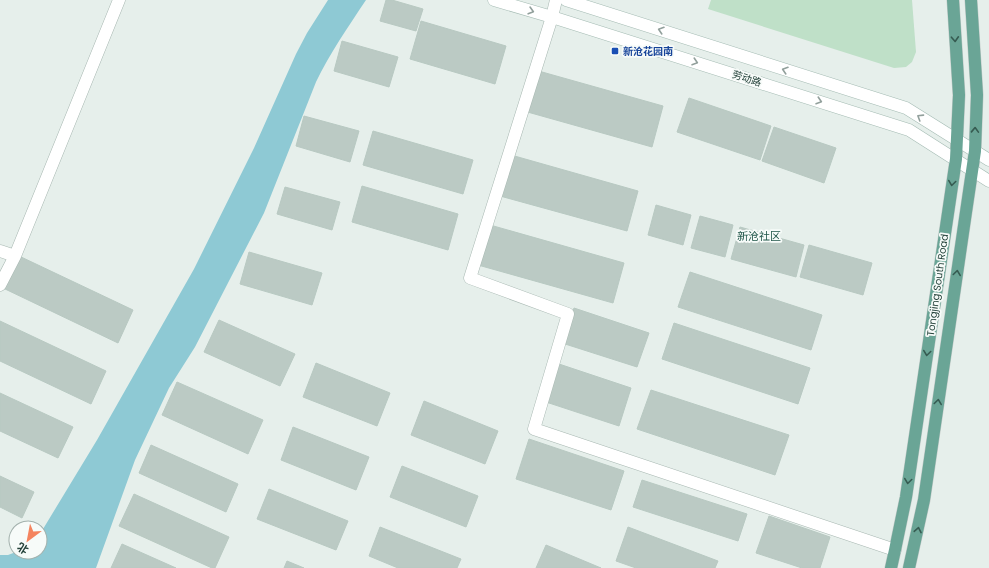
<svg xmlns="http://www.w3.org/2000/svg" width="989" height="568" viewBox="0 0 989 568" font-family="Poppins,'Noto Sans SC',sans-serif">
	<rect width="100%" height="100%" fill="#e6efeb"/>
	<!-- green -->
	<path fill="#bfe0c8" d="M711,0H912L916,52L912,62L906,67L894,68L708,9Z"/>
	<!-- water -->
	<path fill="#8ec9d4" d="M328,0H366C348,27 330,53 316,82L264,213L195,347L169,388L135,460L96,568H0V555H8L16,552H40V534L97,440L194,269L254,148L296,54L307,33Z"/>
	<!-- building -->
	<path fill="#bbcac4" stroke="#b8c9c2" d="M386,0H392L423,9L416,31L380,21Z
		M421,21L506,46L495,84L410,59Z
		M342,41L398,57L389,87L334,71Z
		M535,70L663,106L652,147L524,111Z
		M689,98L771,126L760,160L677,132Z
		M304,116L359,131L350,162L296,146Z
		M774,127L836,148L824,183L762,161Z
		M373,131L473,160L463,194L363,165Z
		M511,155L638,191L627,231L500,196Z
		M362,186L458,214L448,250L352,222Z
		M285,187L340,202L332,230L277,214Z
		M656,205L691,215L683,245L648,235Z
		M700,216L733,225L725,257L691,248Z
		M490,225L624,263L613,303L478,265Z
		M740,227L804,245L796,277L731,259Z
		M809,245L872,263L863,295L800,277Z
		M249,252L322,273L312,305L240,284Z
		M19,256L133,310L118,343L3,288Z
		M690,272L822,315L811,350L678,307Z
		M574,308L649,333L637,367L562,343Z
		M219,320L295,354L280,386L204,352Z
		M0,321L106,371L91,404L0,361Z
		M674,323L810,368L798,404L662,359Z
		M316,363L390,393L377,426L303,397Z
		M559,364L631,388L619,426L546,402Z
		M177,382L263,420L248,454L162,415Z
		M651,390L789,435L775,475L637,429Z
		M0,393L73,427L58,458L0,431Z
		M424,401L498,431L485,464L411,435Z
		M293,427L369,457L356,490L281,460Z
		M529,439L624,471L611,510L516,479Z
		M151,445L238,484L226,512L139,473Z
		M402,466L478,496L466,527L390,497Z
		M0,476L34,492L22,518L0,507Z
		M642,480L747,514L738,541L633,507Z
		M269,489L348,521L336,550L257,519Z
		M134,494L229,537L215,568H212L119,526Z
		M769,516L830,537L820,568H802L756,553Z
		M380,527L461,559L457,568H398L369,556Z
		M628,527L718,561L715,568H636L616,561Z
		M122,544L176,568H111Z
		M546,545L601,568H536Z
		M287,561L304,568H284Z"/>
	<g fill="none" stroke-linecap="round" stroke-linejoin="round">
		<!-- street casing -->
		<g stroke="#a8b8b2" stroke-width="13">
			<path id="street" d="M556,0L552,17L470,278L568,314L534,429L895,550
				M0,251L15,256
				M0,285L15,256L119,0"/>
		</g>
		<!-- secondary casing -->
		<g stroke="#a4bbb3" stroke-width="13">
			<path id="secondary" d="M494,0L552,17L909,130L989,181
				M566,0L906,108L989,160"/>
		</g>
		<!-- primary casing -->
		<g stroke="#c2cac8" stroke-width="13">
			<path id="primary" d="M891,568L895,550L906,497L956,159L959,95L953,0
				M909,568L924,500L966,212L975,151L977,95L971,0"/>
		</g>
		<!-- street -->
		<use href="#street" stroke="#fff" stroke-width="12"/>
		<!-- secondary -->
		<use href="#secondary" stroke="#fff" stroke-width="12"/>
		<!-- primary -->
		<use href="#primary" stroke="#6aa596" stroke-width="12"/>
	</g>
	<!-- one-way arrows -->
	<defs><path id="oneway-chevron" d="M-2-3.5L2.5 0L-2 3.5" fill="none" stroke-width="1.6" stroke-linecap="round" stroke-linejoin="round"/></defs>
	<g stroke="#92a09c">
		<use href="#oneway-chevron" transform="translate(531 11) rotate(16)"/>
		<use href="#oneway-chevron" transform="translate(661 30) rotate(-162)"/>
		<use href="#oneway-chevron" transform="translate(695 62) rotate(18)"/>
		<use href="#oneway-chevron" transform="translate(785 70) rotate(-162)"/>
		<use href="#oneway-chevron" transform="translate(819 101) rotate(18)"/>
		<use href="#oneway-chevron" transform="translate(920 117) rotate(-148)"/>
	</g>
	<g stroke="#365b51">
		<use href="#oneway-chevron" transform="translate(955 39) rotate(87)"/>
		<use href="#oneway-chevron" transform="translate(975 130) rotate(-88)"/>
		<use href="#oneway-chevron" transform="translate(952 183) rotate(98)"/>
		<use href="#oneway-chevron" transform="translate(957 273) rotate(-82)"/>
		<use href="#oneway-chevron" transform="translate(927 353) rotate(98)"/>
		<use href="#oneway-chevron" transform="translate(938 402) rotate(-82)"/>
		<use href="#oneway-chevron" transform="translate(908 481) rotate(98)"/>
		<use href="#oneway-chevron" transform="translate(918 530) rotate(-79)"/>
	</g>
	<!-- markers -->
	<rect fill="#1a4fb4" stroke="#f7fbf9" stroke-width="1.5" x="611" y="47" width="8" height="8" rx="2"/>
	<g text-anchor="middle" stroke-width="3.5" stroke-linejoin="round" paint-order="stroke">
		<!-- transit labels -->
		<g font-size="10" font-weight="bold" fill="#164399" stroke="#f7fbf9" text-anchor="start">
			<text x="623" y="55">新沧花园南</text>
		</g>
		<!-- street labels -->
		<g font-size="10" fill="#24423a" stroke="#f7fbf9">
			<text transform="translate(747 78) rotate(18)" y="4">劳动路</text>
			<text transform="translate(937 285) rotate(-82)" y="4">Tongjing South Road</text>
		</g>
		<!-- neighbourhood labels -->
		<g font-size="11" fill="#1f5548" stroke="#f7fbf9">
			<text x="759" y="240">新沧社区</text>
		</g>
	</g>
	<!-- north arrow -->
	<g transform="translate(28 540) rotate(212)"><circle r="19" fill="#f7fbf9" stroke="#a3b1ad"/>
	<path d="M0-3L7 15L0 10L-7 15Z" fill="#f4845f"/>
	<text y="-6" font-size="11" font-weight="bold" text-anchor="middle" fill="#24423a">北</text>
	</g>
</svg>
